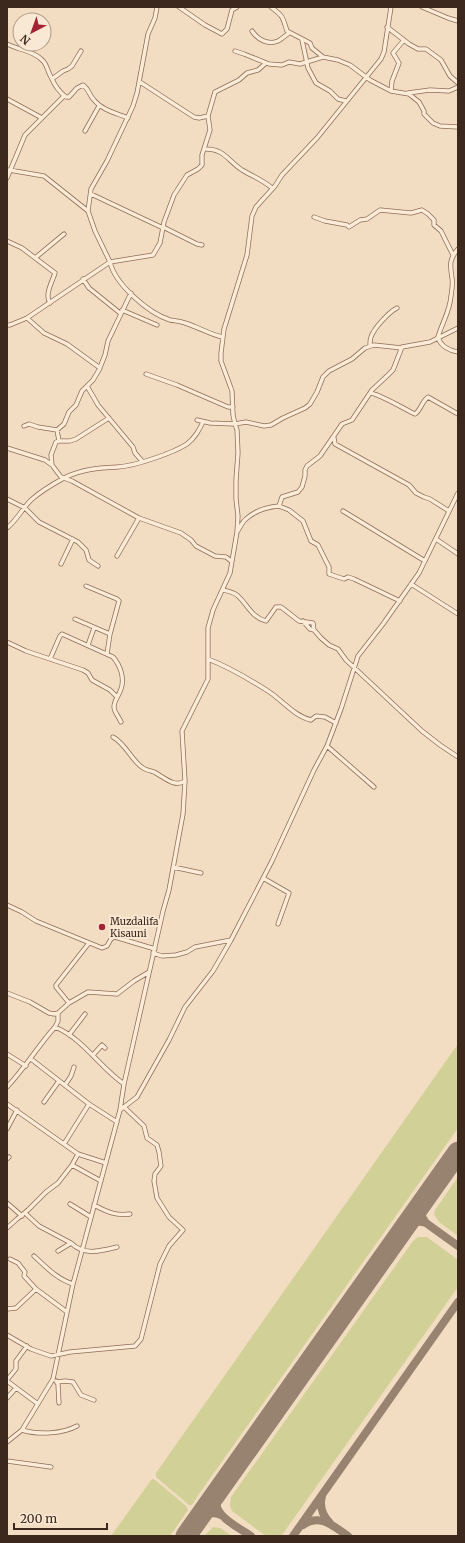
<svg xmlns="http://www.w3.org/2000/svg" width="465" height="1543" viewBox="0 0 465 1543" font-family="Merriweather,serif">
	<rect width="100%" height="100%" fill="#f2ddc3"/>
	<!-- green -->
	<path fill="#d1d096" d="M458,1044V1128L199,1494L192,1505H189L156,1477V1473Z
		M458,1177V1236L439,1222L434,1214L435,1210Z
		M418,1237H427L458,1260V1287L282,1535L266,1536L232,1511L230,1506L231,1497L413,1241Z
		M152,1479L155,1480L186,1506L188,1510L170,1536H111Z
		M213,1527L220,1528L232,1536H204Z"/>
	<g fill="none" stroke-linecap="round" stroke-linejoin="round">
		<!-- taxiway -->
		<path stroke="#988270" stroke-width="8" d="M422,1202L421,1215L426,1223
			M402,1231C409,1223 416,1220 426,1223L458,1246
			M217,1493C210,1515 235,1525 251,1536
			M322,1496C319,1507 322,1515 330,1523
			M197,1521C204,1514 211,1511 221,1515
			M303,1525C320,1513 333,1526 348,1536
			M293,1536L458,1302"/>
		<!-- runway -->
		<path stroke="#988270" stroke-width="21" d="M186,1536L458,1152"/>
		<!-- minor casing -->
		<g stroke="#8e6d58" stroke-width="5">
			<path id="minor" d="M179,7L205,25L222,34L227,29L232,10L237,7
				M271,7C284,17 282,16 287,31L310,43L312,48L323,57
				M422,7L448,18L458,21
				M387,27L409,44L418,49H426L441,60L450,76L458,83
				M252,31C258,40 268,45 278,41C282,39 286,35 289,33
				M302,40L308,68L316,83L330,91L338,99L346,101
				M404,40L393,53L399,63L392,81L391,91L409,94L419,102L424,111V114L433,123L440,126L458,127
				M7,44C19,50 35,51 44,62C47,66 48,72 51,77C54,84 59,92 66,97H69L77,88L83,85C89,89 89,95 94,100C102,110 116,113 128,118
				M235,51L244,54L269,64L282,65L289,62L300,64L323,57L338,60L350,65L370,80L391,91
				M52,79L63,71L68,69L72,66L81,51
				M140,82L194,117L199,118L208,116
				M408,93L430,90L449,91L458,87
				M7,99L42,118
				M85,131L99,106
				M204,149C224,148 228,161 242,170C252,176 263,180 272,188
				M9,170L44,176L88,211
				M7,178L25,135L64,96
				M91,194L163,228
				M314,217L325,221L347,225L349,227L360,220L367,219L380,210L411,213L422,210L428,214L434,220V225L441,231L453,255
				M163,227L197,244L202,245
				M7,241L22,248L55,273C53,280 44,295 50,303
				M458,249C449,259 450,265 452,278C453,283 452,290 451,296C450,311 442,323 438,337C440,346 450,351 458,352
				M35,258L64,234
				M83,279L89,288L120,313
				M122,310L157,325
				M27,318L110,262L95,231L88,211L91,189L107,161L133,106L137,93L148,34L155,18L157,7
				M7,325H10L27,318L44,333L67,344L100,368
				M222,337C209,334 198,327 185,323C180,321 175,321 170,320C148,313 115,284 110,262L153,255L160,243L164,222L174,195L187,175L198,169L202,165V155L210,130L208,116L215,92L239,80L247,73L258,70L266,63
				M370,346C370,343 370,339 371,337C374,328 389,312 397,308
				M146,374L177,385L228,407H233
				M87,386L98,405L133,447L135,453L142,461
				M370,393C380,394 404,409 415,414C421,410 422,401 428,397L458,414
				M197,420L210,423L235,424L233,415L232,391L221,361V353L224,329L247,255L252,216L256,207L275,186L282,175L317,138L381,59L384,52L391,7
				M24,426L29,424L38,427L57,430L64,424L69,412L76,405L82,391L93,380L99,370L105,355L108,341L131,293
				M57,430L59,441H70L76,439L109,418
				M334,438L335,444L409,485L416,493L424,497L430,499L449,511
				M7,448L45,460L52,465L61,477L72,481L139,518L181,533L191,540L196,546L215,556L226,557L231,561
				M52,465L51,455L56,442L59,441
				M7,499L25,508L39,522L78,542L86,550L89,560L98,566
				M279,506L289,510L303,521L311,541L318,545L329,567V574L344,579L348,577L354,579L400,601
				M343,511L425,561
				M7,528C17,520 22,509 31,500C40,492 53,484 64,478C82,469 98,468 118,467C135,466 173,453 187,444C195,438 199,430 203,422
				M237,532C240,528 242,522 246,519C256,510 266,507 279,506L282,497L298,492L302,487L305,476V470L307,466L320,456L342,424L352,420L372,390L388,375L393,370L402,347L430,342L458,328
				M436,539L458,554
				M117,556L139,518
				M61,564L73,539
				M411,584L458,614
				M86,586L117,599L119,601L110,634
				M223,590C228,591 234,592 238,596C247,604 252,618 266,621L276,607H281L299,621L313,623L314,630L321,638L329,645L338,649L346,660L422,731L440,745L458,757
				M75,619L110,634L107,654
				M303,621L310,629L314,630
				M7,642L26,651L83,670L88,673L92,680L110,690L117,697
				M88,645L94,628
				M50,659L60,636L62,634L113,657C120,665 125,678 121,689C119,696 114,700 114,707C114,712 119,717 121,722
				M208,659C229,667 249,679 268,691C282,700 294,716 311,720L316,716L325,717L336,723
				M113,737C126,744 131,760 143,768C146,770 151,771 154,772C164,777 174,788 185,781
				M327,746L374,787
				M173,867L201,873
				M263,878L289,893L278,924
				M7,905L22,912L36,921L102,948L107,946L111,939L115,937L155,949
				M153,953L162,956L176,955L187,952L195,947L231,940
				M7,993L30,1002L49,1013L54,1014L58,1013L69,1003L88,992L117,994L134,981L149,972
				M69,1003L56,987V985L89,943
				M55,1027L58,1021V1013
				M69,1035L85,1014
				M7,1054L26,1066
				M93,1055L102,1045L105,1048
				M31,1059L89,1104L117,1122
				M65,1085L71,1076L74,1067
				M7,1087C25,1068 38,1046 55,1027C84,1039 99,1067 124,1084
				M44,1102L59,1081
				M7,1104L78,1154L106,1163
				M120,1110L137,1097L169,1040L185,1007L213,971L231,940L272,861L314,770L327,746L341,709L358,656L383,624L419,573L458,493
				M7,1129L17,1110
				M64,1144L89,1104
				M7,1159L9,1157
				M72,1165L101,1181
				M7,1203L22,1216
				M70,1204L91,1217
				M94,1205C107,1212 116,1216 130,1214
				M25,1213L39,1226L71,1243
				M7,1228L17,1219L28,1210L46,1192L58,1183L72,1165L78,1154
				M58,1251L71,1243C84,1256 101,1251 117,1247
				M34,1256C46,1267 57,1279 73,1284
				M10,1259L18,1263L25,1272L24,1276L36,1289
				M7,1309L16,1308L36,1289L67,1312
				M7,1335L31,1349L51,1356L70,1352L135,1346L141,1339L160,1264L169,1246L183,1230L169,1217L157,1198L154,1181L155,1174L161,1166L159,1152L157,1145L147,1138L144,1126L124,1107
				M7,1380L16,1369V1361L27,1346
				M7,1381L38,1404
				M56,1381L58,1384L59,1403
				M57,1382L65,1381L73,1382L81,1395L94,1400
				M7,1398L16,1388
				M22,1430C38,1435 62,1434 77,1426
				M7,1442L22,1430L53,1379L73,1284L120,1110L124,1084L163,911L169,890L183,814L185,781L182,731L208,679V628L213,610L230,573L237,532L238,516L236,499V480L238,453L237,430L235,424L246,422L264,426L271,425L283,418L305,408L310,404L317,392L323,377L329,371L352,359L365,348L374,345L402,348
				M7,1461L51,1467"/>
		</g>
		<!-- minor -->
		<use href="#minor" stroke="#fcebd7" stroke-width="3.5"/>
	</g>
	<!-- markers -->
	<circle fill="#a32236" stroke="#f9e8d3" stroke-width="1.5" cx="102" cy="927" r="4"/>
	<g text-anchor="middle" stroke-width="4" stroke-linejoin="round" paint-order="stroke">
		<!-- poi labels -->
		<g font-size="10" fill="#3d281d" stroke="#f9e8d3" text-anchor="start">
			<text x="110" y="925">Muzdalifa<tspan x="110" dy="12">Kisauni</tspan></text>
		</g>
	</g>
	<!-- border -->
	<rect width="465" height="1543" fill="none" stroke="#3d281d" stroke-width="16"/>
	<!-- north arrow -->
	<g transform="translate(32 32) rotate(221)"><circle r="19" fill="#f9e8d3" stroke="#ae9b8a"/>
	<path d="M0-3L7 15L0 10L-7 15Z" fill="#a32236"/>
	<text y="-6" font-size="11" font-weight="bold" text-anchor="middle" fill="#3d281d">N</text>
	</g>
	<!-- scale -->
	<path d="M14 1523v6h93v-6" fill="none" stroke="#3d281d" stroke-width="2"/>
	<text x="20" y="1523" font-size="12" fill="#3d281d" stroke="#f9e8d3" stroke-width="3" paint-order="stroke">200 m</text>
</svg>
